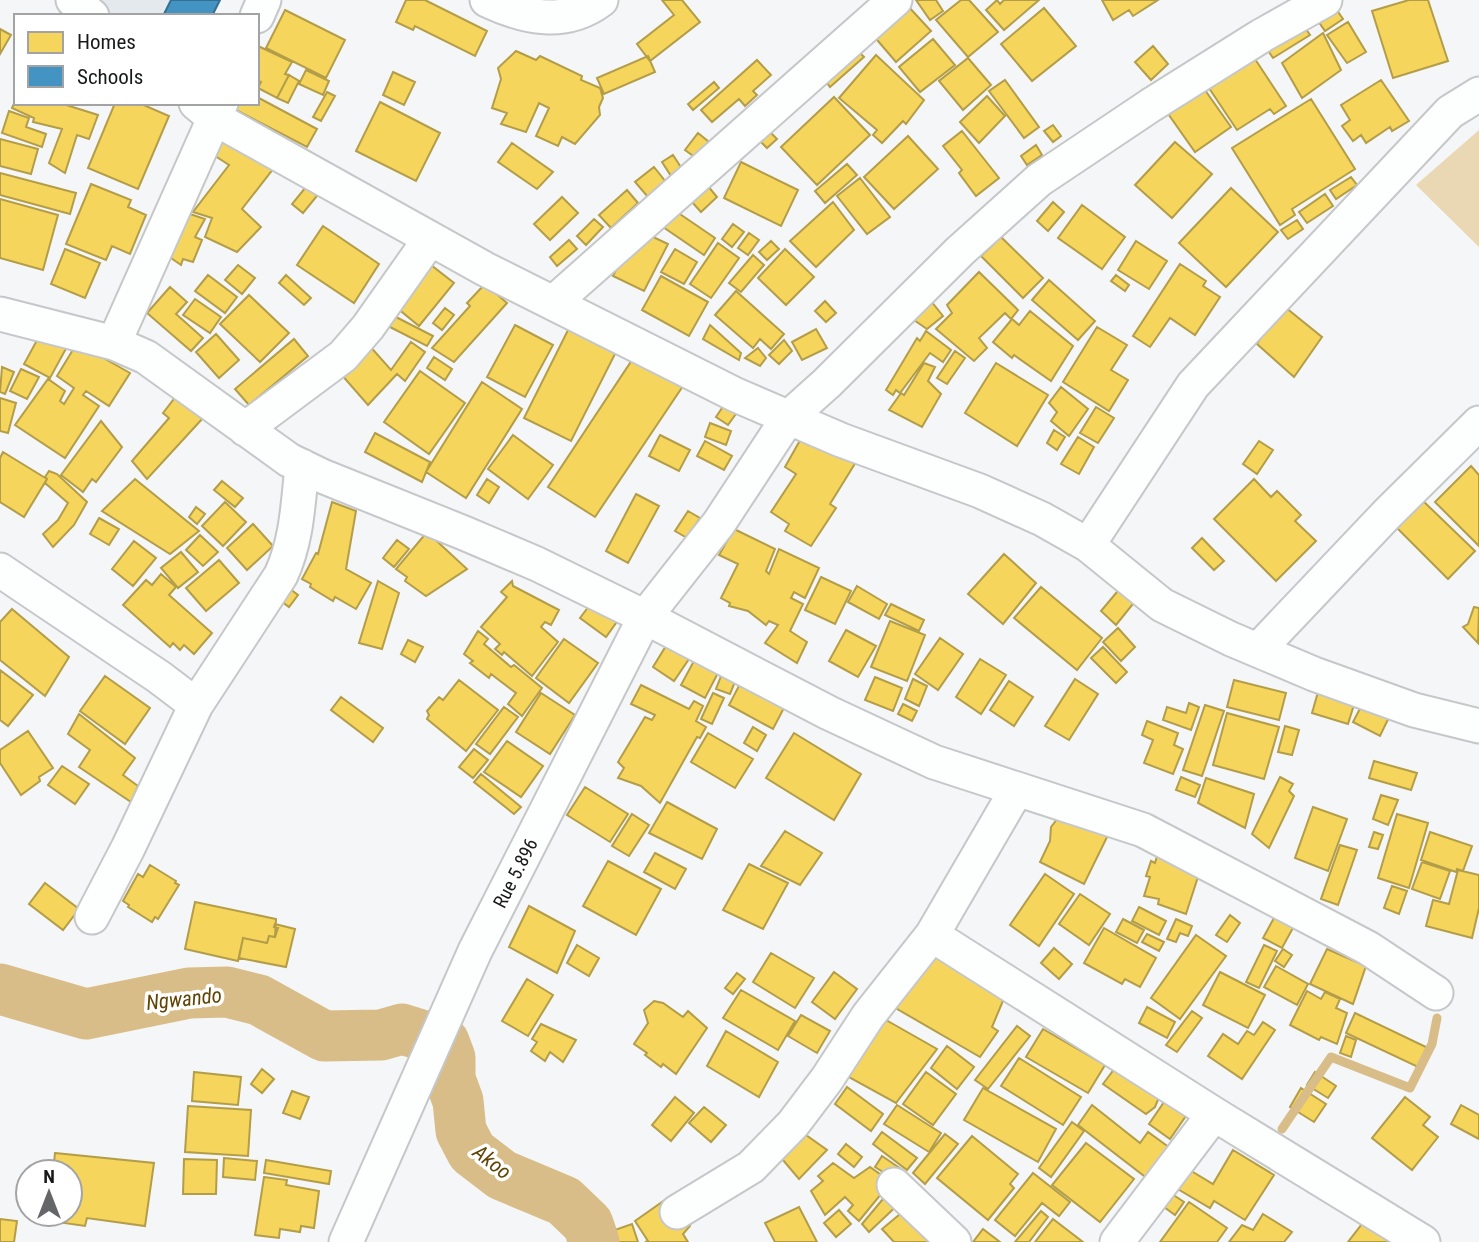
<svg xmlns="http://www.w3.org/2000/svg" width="1479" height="1242" viewBox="0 0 1479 1242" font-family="'Roboto Condensed',sans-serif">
	<rect width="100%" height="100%" fill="#f4f6f7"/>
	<!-- built -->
	<path fill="#e3e9ec" d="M87,0H220L212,16H102Z"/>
	<!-- green -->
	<path fill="#ead7b3" d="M1479,130V247L1416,185Z"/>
	<!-- homes -->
	<path fill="#f6d55c" stroke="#b39d48" stroke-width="2" d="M406,0H425L487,31L475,56L415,26L413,30L396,22Z
		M662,0H682L700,22L650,61L637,44L674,15Z
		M916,0H936L943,11L930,20Z
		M961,0H969L998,32L968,57L936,20Z
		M997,0L1000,4L1004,0H1039L1004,30L986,10Z
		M1102,0H1158L1133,16L1129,10L1113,20Z
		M1409,0H1428L1448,61L1393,78L1372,11Z
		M1332,3L1343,19L1325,31L1314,15Z
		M907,5L931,31L896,62L872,34Z
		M1044,8L1076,46L1032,81L1001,44Z
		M285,10L345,40L326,78L266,48Z
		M1301,22L1310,35L1273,58L1265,46Z
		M1348,22L1366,52L1347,63L1327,35Z
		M0,29L11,35L0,54Z
		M1323,33L1341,70L1302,98L1282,63Z
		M933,39L955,65L920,92L899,67Z
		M258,46L292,62L285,74L289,75L277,98L258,88L261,82L257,80Z
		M1153,46L1168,64L1151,80L1135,62Z
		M857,50L864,57L830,87L824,79Z
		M516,51L536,60L540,56L582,76L581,80L600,88L603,98L599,107L600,115L575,144L562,137L558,146L536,136L549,108L539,103L526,132L501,124L507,113L492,108L501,79L498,68Z
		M876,55L924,100L906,124L903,121L882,143L873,135L877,130L839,98Z
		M648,56L655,72L604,94L597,78Z
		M1253,56L1286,106L1274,114L1270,109L1237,130L1207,85Z
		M968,58L991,85L963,110L939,81Z
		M757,60L771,75L753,91L757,95L745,106L739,99L712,122L701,110Z
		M306,70L329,81L323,95L299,84Z
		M393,72L415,82L404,105L383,95Z
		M289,75L299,81L288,103L277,98Z
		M1005,80L1039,127L1024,138L989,91Z
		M1381,80L1409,121L1392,131L1390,127L1366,143L1361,135L1353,141L1342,126L1350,120L1341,105Z
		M714,82L719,88L693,110L688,104Z
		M1200,83L1231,127L1195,152L1164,108Z
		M327,92L335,96L321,121L313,117Z
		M987,96L1005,116L979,143L960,122Z
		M257,97L317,129L307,147L236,110L233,103H257Z
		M834,97L870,135L817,185L781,147Z
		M16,99V103H60L98,115L89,139L77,135L65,173L49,163L62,129L33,122L34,118L12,108Z
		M1311,99L1355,169L1292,209L1295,215L1280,225L1232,148Z
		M380,102L440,133L416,181L356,151Z
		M115,103H139L169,116L138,189L88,168Z
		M9,111L29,118L26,127L46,134L42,147L2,133Z
		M1053,125L1061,136L1053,142L1044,131Z
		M768,130L777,139L767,148L759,140Z
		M962,131L999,178L976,196L959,173L962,170L943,146Z
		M221,132L280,160L242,209L261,227L237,252L205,237L212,218L193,212L229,165L209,152Z
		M698,133L709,142L696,158L685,150Z
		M908,136L938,169L894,209L864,177Z
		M0,139L38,149L31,174L0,166Z
		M1175,142L1212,174L1172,218L1135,185Z
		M512,143L553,172L537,189L498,162Z
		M1036,145L1042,155L1027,165L1021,156Z
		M673,155L684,172L673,179L662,162Z
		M741,162L798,190L781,226L724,198Z
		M847,164L857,175L825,203L815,191Z
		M654,167L666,182L648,197L635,182Z
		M0,173L76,193L70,214L0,195Z
		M1351,177L1357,185L1336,199L1330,190Z
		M860,178L890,217L867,234L837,196Z
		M310,182L321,191L303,213L292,204Z
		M91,184L131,200L128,207L146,215L130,254L112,246L106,260L66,244Z
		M707,185L717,197L701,212L691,201Z
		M1231,188L1278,232L1226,287L1179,243Z
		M627,190L638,203L611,228L599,215Z
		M1325,194L1333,206L1307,223L1299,212Z
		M562,197L578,213L550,240L534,224Z
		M0,199L58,215L43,270L0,258Z
		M833,202L854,230L816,267L790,241Z
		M1053,202L1064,212L1048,231L1037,221Z
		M1082,205L1125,237L1102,269L1058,238Z
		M674,210L715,238L704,255L663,227Z
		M187,213L205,219L195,237L202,240L193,262L183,259L181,265L168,256Z
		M594,219L603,227L586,245L577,236Z
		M1297,220L1303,229L1288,239L1281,230Z
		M733,224L744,232L732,247L722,239Z
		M323,226L379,264L354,303L297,265Z
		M636,229L668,244L644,291L613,276Z
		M749,233L759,240L748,255L738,248Z
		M1001,237L1043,278L1023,298L981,256Z
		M569,240L577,249L557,266L550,257Z
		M771,241L779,249L767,260L759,252Z
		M1136,241L1167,261L1149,289L1118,270Z
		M718,243L739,258L711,298L690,284Z
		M65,249L100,263L85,298L51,284Z
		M675,249L697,262L684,284L661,272Z
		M785,249L814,277L786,305L758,278Z
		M753,255L764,265L741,292L729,283Z
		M1180,264L1206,281L1203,286L1220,297L1195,335L1170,318L1150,347L1133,336Z
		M238,265L255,278L242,294L225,280Z
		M431,265L454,283L419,326L396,307Z
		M979,272L1018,310L1011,319L1005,313L979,338L987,348L974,361L936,329L952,313L947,305Z
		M208,275L237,297L225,313L195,291Z
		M286,275L311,298L304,305L279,283Z
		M1116,275L1129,285L1125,291L1111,281Z
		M661,276L708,302L689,336L642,310Z
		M1049,280L1095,321L1078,340L1032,300Z
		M485,284L507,303L454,362L432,348L470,306L467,303Z
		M170,287L187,302L176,314L203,338L191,351L147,313Z
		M736,291L784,334L771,349L760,339L753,348L715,315Z
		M249,295L289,333L260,362L220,324Z
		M195,299L221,317L210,333L183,315Z
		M825,301L836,313L826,322L815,311Z
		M931,301L943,316L927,329L911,318Z
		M1280,303L1322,337L1294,377L1257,344Z
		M445,308L454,315L442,330L433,323Z
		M1030,311L1073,346L1051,381L1014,355L1012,358L993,342L1012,319L1019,325Z
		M394,316L433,336L427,346L388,326Z
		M515,325L553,345L525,397L487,377Z
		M710,325L741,353L739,360L703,339Z
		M570,326L617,350L571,441L524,418Z
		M1097,327L1127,345L1111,370L1128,380L1109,411L1063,382Z
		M816,329L827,348L802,360L792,342Z
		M42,331L68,345L50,378L24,364Z
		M926,331L951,350L943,362L930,353L900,393L896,390L893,395L886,390L917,338L920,341Z
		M216,334L239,360L219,378L196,352Z
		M294,339L308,356L249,405L235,389Z
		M784,340L792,351L779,364L769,355Z
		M411,342L425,352L405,381L397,374L368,405L340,373L368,344L391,370Z
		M77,343L130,373L109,406L86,391L83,395L99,406L65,458L15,425L48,379L65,391L60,401L64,404L74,388L57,376Z
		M758,348L766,358L760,366L745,358Z
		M638,351L685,383L595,517L548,487Z
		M955,351L965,358L947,384L937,378Z
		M434,357L452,369L445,380L427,368Z
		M924,363L935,367L928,381L941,394L922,427L889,410L901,393L904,395Z
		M996,363L1048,395L1017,446L965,413Z
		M2,367L14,372L5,394L0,392Z
		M21,369L39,377L27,399L10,391Z
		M420,371L465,403L429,454L384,422Z
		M482,382L522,409L466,498L426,472Z
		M1061,387L1088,409L1069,436L1051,421L1057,412L1049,403Z
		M177,395L203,418L147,479L132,461L169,418L163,413Z
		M0,398L16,403L8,433L0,431Z
		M726,402L738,411L728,425L716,417Z
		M1096,407L1114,418L1098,443L1080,433Z
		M101,421L122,447L96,482L92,479L83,492L61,475Z
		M710,423L731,431L726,445L705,437Z
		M1054,430L1065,437L1057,450L1047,443Z
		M375,433L430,462L422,482L365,452Z
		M513,435L553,465L528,499L488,469Z
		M660,435L690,450L679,471L649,456Z
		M803,435L856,462L830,504L836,508L811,546L785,531L789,524L771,512L796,474L785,467Z
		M1078,437L1094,447L1079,474L1061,464Z
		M705,441L732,456L724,470L697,456Z
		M1259,441L1273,450L1257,474L1243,464Z
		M3,452L47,479L24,517L0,502V458Z
		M1471,466L1479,475V546L1435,502Z
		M49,471L57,474L87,502L74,525L53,547L43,534L58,520L68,503L45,483L47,479L45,477Z
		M135,479L199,531L170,554L102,511Z
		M487,479L499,487L489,503L477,495Z
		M1254,479L1271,497L1277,491L1301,515L1295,521L1316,541L1276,581L1214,519Z
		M222,481L243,498L235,507L214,490Z
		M636,494L659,506L628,563L606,551Z
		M1420,498L1475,551L1448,579L1395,526Z
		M225,502L246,522L223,546L202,526Z
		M332,502L356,511L346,569L371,583L356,609L335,597L333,601L310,587L311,584L302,579L316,553L318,554Z
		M196,507L205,514L197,524L189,517Z
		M688,511L700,518L687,538L675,531Z
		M99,518L119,529L109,545L90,534Z
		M253,524L273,546L247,570L227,548Z
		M734,529L775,549L766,571L769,574L779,549L819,568L805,598L794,592L791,598L803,604L790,631L807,642L797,663L765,643L778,625L769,621L766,625L748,611L729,606L730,603L721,598L738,564L719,555Z
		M427,532L467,569L426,596L405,581L407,577L396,569Z
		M200,535L218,552L203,566L186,550Z
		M1202,538L1224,561L1214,570L1192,548Z
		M397,540L409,549L394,567L383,558Z
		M134,541L156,558L133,586L112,569Z
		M181,552L198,572L178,588L161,568Z
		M1004,554L1036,583L1003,624L968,594Z
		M219,560L239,583L206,611L186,588Z
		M161,574L176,587L169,595L212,633L194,654L184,645L180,650L173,643L170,647L123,605L146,580L152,585Z
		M1132,574L1149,584L1116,625L1101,611Z
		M821,577L851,591L835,624L805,610Z
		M378,581L399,593L382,649L359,643Z
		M512,581L513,586L559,610L551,625L545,622L541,627L558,642L532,676L504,652L502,655L495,649L500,644L481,627L507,597L501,592Z
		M286,586L298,595L289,607L277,598Z
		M857,586L887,604L879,619L848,602Z
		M1041,587L1102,638L1077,670L1014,618Z
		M595,598L621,616L606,637L580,618Z
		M891,604L924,620L919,631L885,615Z
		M1474,607L1479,608L1478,643L1463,627L1468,624Z
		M12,609L69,657L45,696L0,660V622Z
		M890,621L925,635L907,681L871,667Z
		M1118,628L1135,647L1121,661L1103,642Z
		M846,630L876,646L858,677L829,661Z
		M478,631L488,639L484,644L511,667L514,665L542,688L522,716L508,704L516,693L491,674L489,678L470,663L473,661L464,654Z
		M940,638L963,654L938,690L915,674Z
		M564,639L598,663L569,703L536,678Z
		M408,640L423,647L415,662L401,654Z
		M669,641L691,656L674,681L653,667Z
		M1103,647L1127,672L1116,683L1091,658Z
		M695,659L719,671L705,698L681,685Z
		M980,659L1006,675L981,714L956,697Z
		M725,666L739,672L730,694L716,689Z
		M0,670L33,695L8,726L0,720Z
		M1324,671L1361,682L1348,724L1312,713Z
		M105,676L150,708L125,744L80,711Z
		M875,677L902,688L893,711L865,700Z
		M913,679L927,686L919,706L905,699Z
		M1075,679L1098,694L1069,740L1045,726Z
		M459,680L498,710L466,751L427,719L429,715L427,711L439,697L443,700Z
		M742,680L786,704L773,729L729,705Z
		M1234,680L1286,693L1279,720L1227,707Z
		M1009,681L1033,697L1014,726L990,710Z
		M641,685L689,709L694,701L703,706L696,721L706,727L700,738L697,737L660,803L641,786L618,778L624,768L618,762L645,717L652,720L655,715L631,704Z
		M541,693L575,715L550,754L516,732Z
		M713,693L724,698L712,724L701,719Z
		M341,697L383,728L373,742L331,710Z
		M1366,697L1393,709L1380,736L1353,722Z
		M1189,703L1199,707L1191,730L1163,720L1167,707L1186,713Z
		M903,704L917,711L912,721L898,714Z
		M1205,705L1224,711L1202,776L1183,770Z
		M504,707L518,717L490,754L476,744Z
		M1227,713L1279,727L1264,779L1213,765Z
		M79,714L135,758L123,775L138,786L131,802L79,767L90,750L68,734Z
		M1147,721L1178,733L1174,745L1183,749L1173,774L1144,763L1153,740L1142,735Z
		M1285,726L1299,730L1292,755L1278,752Z
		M753,727L766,735L757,751L744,743Z
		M28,731L53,768L39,777L40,781L21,795L0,763V750Z
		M708,733L753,759L735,788L691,762Z
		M794,733L861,774L834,820L766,778Z
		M507,741L543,766L521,797L484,772Z
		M474,749L488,760L473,778L459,767Z
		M1374,761L1417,773L1411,790L1369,778Z
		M62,766L89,784L75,804L48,785Z
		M481,774L521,807L514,814L474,782Z
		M1181,777L1200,785L1195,797L1176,790Z
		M1280,777L1293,784L1289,791L1294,796L1269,848L1252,834Z
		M1206,778L1254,794L1245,828L1198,803Z
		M585,787L628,814L610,842L567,815Z
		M1381,795L1398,800L1388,825L1373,819Z
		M667,802L717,829L702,859L649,833Z
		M1313,807L1347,819L1328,871L1295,858Z
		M632,814L649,825L629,856L612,846Z
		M1397,814L1428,823L1409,888L1378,878Z
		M1058,818L1111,829L1084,884L1040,862L1050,841L1051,827Z
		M785,831L822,853L800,885L761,866Z
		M1374,832L1383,835L1378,849L1369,847Z
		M1430,832L1472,846L1463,871L1457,869L1456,872L1421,860Z
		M1161,842L1204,858L1186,914L1158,904L1159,899L1144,896L1150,877L1146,876L1151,861L1155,863Z
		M1340,845L1357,850L1338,905L1321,899Z
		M655,853L686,869L675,889L644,872Z
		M608,861L661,889L636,935L583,906Z
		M1422,862L1450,871L1440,899L1412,889Z
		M749,864L788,883L763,929L723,910Z
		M150,865L176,881L175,883L179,885L158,919L155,917L152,922L128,907L129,905L123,901L138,874L143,877Z
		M1458,870L1479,875V908L1472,938L1426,926L1433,900L1449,904Z
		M1045,874L1074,894L1039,946L1010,925Z
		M45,883L79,909L63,930L29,904Z
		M1392,886L1407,891L1399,914L1384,908Z
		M1080,894L1110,914L1089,945L1059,924Z
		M195,902L276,919L275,937L269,936L267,943L243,938L238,961L185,949Z
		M529,906L575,931L557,973L509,947Z
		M1139,907L1166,921L1159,935L1132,921Z
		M1280,907L1299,917L1282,948L1263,938Z
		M1230,915L1240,923L1227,942L1216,935Z
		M1123,919L1144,930L1137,943L1116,932Z
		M1176,919L1192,926L1188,936L1180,933L1176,942L1167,939Z
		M275,924L295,929L286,967L239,958L243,938L267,943L269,936L275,937L278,928L274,927Z
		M1104,928L1156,958L1140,987L1125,979L1122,984L1084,963Z
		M1147,934L1164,942L1159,951L1142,942Z
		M1196,935L1226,956L1180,1019L1151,998Z
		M937,943L1005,996L992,1027L998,1031L980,1057L892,1006Z
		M577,945L599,958L589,976L567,963Z
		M1264,945L1277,951L1259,988L1246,982Z
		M1054,948L1072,964L1059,979L1041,963Z
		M1283,949L1292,955L1284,967L1275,961Z
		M1327,949L1366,966L1353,1004L1310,984Z
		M771,953L814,978L795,1008L753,982Z
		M1276,966L1308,984L1297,1005L1264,987Z
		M834,972L857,989L835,1019L812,1002Z
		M1220,972L1265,995L1248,1028L1203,1005Z
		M737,973L745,979L733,994L725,988Z
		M527,979L553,995L528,1036L502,1021Z
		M741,990L795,1021L778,1050L723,1018Z
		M1307,991L1321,999L1325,992L1340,999L1336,1008L1347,1013L1337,1044L1321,1037L1319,1040L1290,1025Z
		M654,1001L663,1003L683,1017L688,1011L707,1028L676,1074L663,1064L661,1067L645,1055L647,1053L634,1044L648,1023L644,1010Z
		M1147,1007L1175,1022L1167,1038L1139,1023Z
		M1192,1011L1202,1018L1177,1052L1166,1045Z
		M1355,1013L1428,1048L1418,1067L1346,1033Z
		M801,1015L830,1031L817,1053L788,1036Z
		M886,1020L937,1049L896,1103L845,1075Z
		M1263,1022L1275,1030L1242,1079L1208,1056L1223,1034L1238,1044L1247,1031L1254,1035Z
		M541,1024L576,1040L563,1062L550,1052L545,1061L531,1051L537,1042L532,1039Z
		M1017,1026L1030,1036L988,1089L975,1080Z
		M1043,1029L1105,1065L1088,1093L1026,1057Z
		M726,1031L778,1062L759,1097L707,1066Z
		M1346,1036L1356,1040L1351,1057L1340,1053Z
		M947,1046L974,1067L957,1089L931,1068Z
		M1127,1052L1162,1090L1155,1107L1146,1114L1103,1084Z
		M1019,1058L1081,1097L1063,1125L1001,1086Z
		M262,1069L274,1079L262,1093L251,1084Z
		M194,1072L241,1077L238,1105L192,1101Z
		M926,1072L956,1094L933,1125L903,1104Z
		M1315,1072L1336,1086L1328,1098L1307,1085Z
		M1179,1080L1201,1094L1170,1139L1149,1124Z
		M847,1087L883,1114L871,1131L835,1104Z
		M983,1088L1056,1129L1038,1162L964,1120Z
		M1301,1088L1326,1104L1314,1122L1290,1107Z
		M292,1091L309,1097L300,1119L283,1113Z
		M675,1097L694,1113L671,1141L652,1125Z
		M1405,1097L1430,1117L1423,1125L1438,1137L1412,1170L1372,1138Z
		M897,1105L941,1133L929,1152L884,1124Z
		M1092,1105L1140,1143L1148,1132L1170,1148L1148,1179L1078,1125Z
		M1461,1105L1479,1115V1139L1451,1124Z
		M188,1106L251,1110L248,1156L185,1152Z
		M704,1107L726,1125L711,1142L689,1123Z
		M1072,1122L1084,1131L1051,1177L1039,1168Z
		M799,1130L827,1150L799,1179L777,1153Z
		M882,1132L917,1158L907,1170L873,1144Z
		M945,1134L958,1144L925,1184L913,1173Z
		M972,1136L1018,1174L1010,1184L1014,1188L988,1220L937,1178Z
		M1086,1143L1134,1179L1100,1222L1052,1185Z
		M846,1144L862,1157L854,1167L838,1154Z
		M1233,1150L1274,1175L1245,1220L1214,1201L1210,1208L1176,1188L1188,1169L1213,1184Z
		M55,1153L154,1163L145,1226L87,1218L85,1226L50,1221L51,1214H70V1172H53Z
		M882,1156L901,1169L894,1179L875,1167Z
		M224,1158L257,1161L255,1180L223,1177Z
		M184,1159L217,1160L216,1194H183Z
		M266,1160L331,1171L329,1184L264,1173Z
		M833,1163L854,1178L870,1167L891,1182L859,1221L848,1211L853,1205L845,1197L825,1215L811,1191L823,1181L818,1176Z
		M1033,1173L1070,1202L1059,1216L1042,1203L1015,1236L995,1220Z
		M264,1177L287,1180L286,1185L319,1191L314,1228L301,1226L300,1232L280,1229L279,1238L255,1235Z
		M893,1187L905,1198L869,1232L862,1224Z
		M1172,1194L1184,1202L1175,1215L1164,1207Z
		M672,1195L690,1226L683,1234L688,1242H645L648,1241L635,1221Z
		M923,1195L955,1242H894L882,1229Z
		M1189,1202L1227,1228L1217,1242H1160Z
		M1379,1202L1430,1242H1348Z
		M799,1207L817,1242H775L765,1223Z
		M839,1210L851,1224L836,1237L824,1223Z
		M1041,1211L1048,1217L1029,1242H1015Z
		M1263,1214L1292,1232L1284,1242H1229L1242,1225L1253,1230Z
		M0,1219L17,1221L14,1242H0Z
		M1053,1219L1083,1242H1035Z
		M632,1224L638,1242H609L606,1233Z
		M983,1229L1000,1242H973Z"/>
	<!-- schools -->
	<path fill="#4393c3" stroke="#366e90" stroke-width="2" d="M171,0H220L212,16H163Z"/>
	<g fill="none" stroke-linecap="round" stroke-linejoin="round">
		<!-- stream -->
		<path stroke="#d9bd88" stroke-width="9" d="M1282,1129L1331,1057L1410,1088L1432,1044L1437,1018"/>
		<!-- river -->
		<path stroke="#d9bd88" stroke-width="51" d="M0,989L86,1014L189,993L227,992L259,1000L324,1036L381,1035L402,1029L444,1042L450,1058V1079L458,1101L461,1131L472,1152L502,1175L564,1201L588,1224L594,1242"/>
		<!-- minor casing -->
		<g stroke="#c5c7c8" stroke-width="37">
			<path id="minor" d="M73,0L92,16
				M487,0C525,18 565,27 601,0
				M257,16L264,0
				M196,103L214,118L485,269L736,395L841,440L980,491L1042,519L1088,545L1162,605L1231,639L1314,674L1414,710L1479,726
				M553,303L895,0
				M0,314L114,343L146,357L289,460L322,476L464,533L537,564L645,617L829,713L934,762L1143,830L1368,948L1436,993
				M114,343L221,103
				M245,429L343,356L368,327L430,239
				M1088,545L1193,385L1450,112L1479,94
				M0,570L159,677L196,705
				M1258,650L1387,514L1479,423
				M1017,789L932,935L1214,1114L1423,1242
				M92,917L128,848L196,705L281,575C297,540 298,504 302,466
				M894,1185L954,1242
				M677,1212L751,1167L793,1124L827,1079L868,1016L932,935
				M346,1242L475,951L645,617L719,523L788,418L827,383L960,251L1039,180L1151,105L1261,36L1325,0
				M1117,1242L1214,1114"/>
		</g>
		<!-- minor -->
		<use href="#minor" stroke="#fdfefe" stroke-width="33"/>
	</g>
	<g text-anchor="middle" stroke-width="7" stroke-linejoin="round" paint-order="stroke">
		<!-- street labels -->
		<g font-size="19" fill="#18191a" stroke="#fff">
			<text transform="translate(515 873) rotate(-63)" y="7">Rue 5.896</text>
		</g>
		<!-- water labels -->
		<g font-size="21" font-style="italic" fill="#604403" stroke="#fff">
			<text transform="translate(184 999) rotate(-6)" y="7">Ngwando</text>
			<text transform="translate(492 1162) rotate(38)" y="7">Akoo</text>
		</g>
	</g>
	<!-- legend -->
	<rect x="14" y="14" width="245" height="91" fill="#ffffff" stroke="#a3a3a3" stroke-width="2"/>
	<rect x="28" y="32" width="35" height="21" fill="#f6d55c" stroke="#a3a3a3" stroke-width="2"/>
	<text x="77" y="49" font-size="21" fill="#18191a">Homes</text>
	<rect x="28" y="66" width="35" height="21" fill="#4393c3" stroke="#a3a3a3" stroke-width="2"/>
	<text x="77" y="84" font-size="21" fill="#18191a">Schools</text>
	<!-- north arrow -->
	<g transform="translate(49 1193)"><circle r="33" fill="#ffffff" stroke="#a3a3a3" stroke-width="2"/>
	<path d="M0-5L12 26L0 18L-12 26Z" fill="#656667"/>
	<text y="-10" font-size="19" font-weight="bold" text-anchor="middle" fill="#18191a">N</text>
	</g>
</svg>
